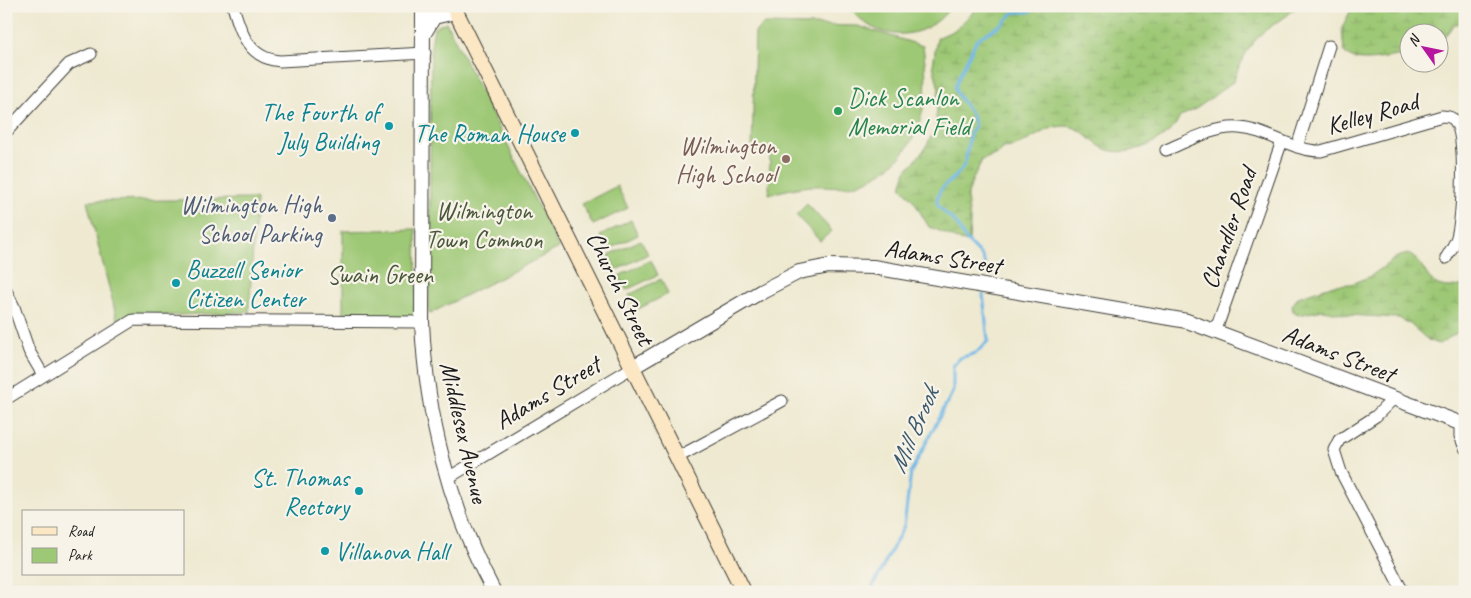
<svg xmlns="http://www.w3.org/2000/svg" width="1471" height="598" viewBox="0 0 1471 598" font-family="Caveat,sans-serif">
	<defs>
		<pattern id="wetland-marsh" width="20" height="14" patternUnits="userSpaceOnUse" patternTransform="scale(1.25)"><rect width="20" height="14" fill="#9dc875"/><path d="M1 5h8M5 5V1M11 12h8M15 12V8" fill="none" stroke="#87ab65"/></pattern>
	</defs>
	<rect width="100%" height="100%" fill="#f7f3e8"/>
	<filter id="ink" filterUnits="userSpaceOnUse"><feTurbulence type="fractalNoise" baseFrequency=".02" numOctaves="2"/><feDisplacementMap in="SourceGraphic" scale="10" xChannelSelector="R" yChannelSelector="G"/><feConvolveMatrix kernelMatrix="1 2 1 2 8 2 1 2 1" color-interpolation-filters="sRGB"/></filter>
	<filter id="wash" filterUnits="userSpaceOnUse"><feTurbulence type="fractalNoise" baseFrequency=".0096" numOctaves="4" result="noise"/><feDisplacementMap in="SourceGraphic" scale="20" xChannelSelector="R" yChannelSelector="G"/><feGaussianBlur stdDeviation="1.12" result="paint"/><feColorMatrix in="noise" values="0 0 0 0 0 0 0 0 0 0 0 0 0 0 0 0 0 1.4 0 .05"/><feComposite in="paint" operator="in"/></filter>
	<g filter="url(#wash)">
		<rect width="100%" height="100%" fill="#eee9d0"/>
		<!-- wetland -->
		<path fill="url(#wetland-marsh)" stroke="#5c7248" d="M979,6H1296C1287,19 1273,23 1262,33C1249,45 1238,65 1234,81C1222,89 1212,98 1200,106C1194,111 1186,113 1180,117C1178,120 1176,124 1174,127C1160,142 1133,155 1112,151C1091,147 1085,125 1063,126C1039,127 1027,148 1003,148L1000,153L982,160L972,181L967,198L970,221L969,242C954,240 943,231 929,227L913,200L901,187L906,171L924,150L935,129L939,89L933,65L937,38L955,30Z
			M1353,6H1465V20L1453,26L1439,43L1438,32H1408V55C1390,55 1356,68 1344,52L1342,28Z
			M1408,254C1432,265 1421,295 1465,285V328L1439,344L1428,340L1410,324L1399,318L1349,315L1323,310L1298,315L1293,312L1292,306L1298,297L1334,285L1351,284L1371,276L1397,257Z"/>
		<!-- park -->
		<path fill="#9dc875" stroke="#5c7248" d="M850,6H951C927,43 873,44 850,6Z
			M446,22L559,248L429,314L431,46L434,28Z
			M764,24L858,26L923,46C932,106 920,162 857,184C842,189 826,185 811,186C797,187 783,191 769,194L770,155L752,153L755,32Z
			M617,186L628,208L593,225L582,204Z
			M256,199L249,312L133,317L118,323L87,201Z
			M807,204L832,231L820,241L796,215Z
			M631,220L638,235L607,250L600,236Z
			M416,229L417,318L343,317V231Z
			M641,240L648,254L616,270L609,255Z
			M651,260L658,275L626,290L619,276Z
			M661,279L668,294L636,310L629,295Z"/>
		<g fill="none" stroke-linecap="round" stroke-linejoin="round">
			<!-- stream -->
			<path stroke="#6fb7e7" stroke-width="3" d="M985,272C988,256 972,248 964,237C960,232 959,225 953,220C947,215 942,211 937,204C936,186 953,182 961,170C971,157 964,139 975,126L972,115L957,94L955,88L959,76L977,39L1002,24L1014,12H1029L1041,6
				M870,592L904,526L911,472L953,391V366L960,358L976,353L988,341L983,294"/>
		</g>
	</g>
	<g filter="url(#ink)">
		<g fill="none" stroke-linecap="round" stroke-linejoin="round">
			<!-- minor casing -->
			<g stroke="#3c3b37" stroke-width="13">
				<path id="minor" d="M233,6C241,33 248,58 280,61L425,53
					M6,132L69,64L91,54
					M1297,147L1329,46
					M1166,150C1188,141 1215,126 1239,128C1268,130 1292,151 1321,151L1442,116C1447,116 1452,117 1455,121C1467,138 1462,217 1457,237C1455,244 1450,251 1446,258
					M6,291L14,307L29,351L43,375
					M1216,330L1282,141
					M1394,398L1376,416L1339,440L1334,450L1341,472L1403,592
					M6,399L133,320L422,322
					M1460,423V436L1465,448
					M678,457L782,401
					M448,478L633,367"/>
			</g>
			<!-- tertiary casing -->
			<g stroke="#3c3b37" stroke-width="16">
				<path id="tertiary" d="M423,6L422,322C426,415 450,510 494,592
					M425,32L434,17L455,12
					M633,367L762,291L799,272L829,266L873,267L1187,321L1465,425"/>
			</g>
			<!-- secondary casing -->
			<g stroke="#3c3b37" stroke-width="17">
				<path id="secondary" d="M453,6L744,592"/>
			</g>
			<!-- minor -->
			<use href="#minor" stroke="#fff" stroke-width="11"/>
			<!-- tertiary -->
			<use href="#tertiary" stroke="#fff" stroke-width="14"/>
			<!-- secondary -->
			<use href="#secondary" stroke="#fbe7c3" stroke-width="15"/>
		</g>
	</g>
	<!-- markers -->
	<circle fill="#2e9e5b" stroke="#f7f3e8" stroke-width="2" cx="838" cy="111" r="5"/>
	<g fill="#0f9aa8" stroke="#f7f3e8" stroke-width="2">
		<circle cx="389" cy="126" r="5"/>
		<circle cx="575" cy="133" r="5"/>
		<circle cx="176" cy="283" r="5"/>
		<circle cx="359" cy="491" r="5"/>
		<circle cx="325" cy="551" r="5"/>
	</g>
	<circle fill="#8d6e63" stroke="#f7f3e8" stroke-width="2" cx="786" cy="159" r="5"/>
	<circle fill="#5c6f8a" stroke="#f7f3e8" stroke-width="2" cx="332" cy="218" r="5"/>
	<g text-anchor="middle" stroke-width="4.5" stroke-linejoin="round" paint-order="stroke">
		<!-- leisure labels -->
		<g font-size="25" fill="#27864d" stroke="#f7f3e8" text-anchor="start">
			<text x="848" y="106">Dick Scanlon<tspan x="848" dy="29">Memorial Field</tspan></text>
		</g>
		<!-- culture labels -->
		<g font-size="25" fill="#0d838f" stroke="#f7f3e8" text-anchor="end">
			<text x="379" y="121">The Fourth of<tspan x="379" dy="29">July Building</tspan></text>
			<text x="565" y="142">The Roman House</text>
			<text x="186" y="278" text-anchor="start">Buzzell Senior<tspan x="186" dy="29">Citizen Center</tspan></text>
			<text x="349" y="486">St. Thomas<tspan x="349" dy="29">Rectory</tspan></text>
			<text x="335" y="560" text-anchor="start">Villanova Hall</text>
		</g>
		<!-- street labels -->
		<g font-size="25" fill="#1c1c1c" stroke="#f7f3e8">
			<text transform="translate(1372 113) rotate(-16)" y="9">Kelley Road</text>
			<text transform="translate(1228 228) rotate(-71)" y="9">Chandler Road</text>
			<text transform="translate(943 256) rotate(9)" y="9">Adams Street</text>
			<text transform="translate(621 288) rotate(64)" y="9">Church Street</text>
			<text transform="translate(1339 353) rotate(21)" y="9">Adams Street</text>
			<text transform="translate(547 392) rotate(-31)" y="9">Adams Street</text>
			<text transform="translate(465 432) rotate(77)" y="9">Middlesex Avenue</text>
		</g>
		<!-- education labels -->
		<g font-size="25" fill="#785e54" stroke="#f7f3e8" text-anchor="end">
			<text x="776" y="154">Wilmington<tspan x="776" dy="29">High School</tspan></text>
		</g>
		<!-- service labels -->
		<g font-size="25" fill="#4e5e75" stroke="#f7f3e8" text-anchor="end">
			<text x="322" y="213">Wilmington High<tspan x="322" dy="29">School Parking</tspan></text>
		</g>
		<!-- park labels -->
		<g font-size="25" fill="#49583b" stroke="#f7f3e8">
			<text x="484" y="219">Wilmington<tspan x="484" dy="29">Town Common</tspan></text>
			<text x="380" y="283">Swain Green</text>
		</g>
		<!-- water labels -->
		<g font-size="26" font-style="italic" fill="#3d5a6d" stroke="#f7f3e8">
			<text transform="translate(913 430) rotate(-67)" y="9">Mill Brook</text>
		</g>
	</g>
	<!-- margin -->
	<rect width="1471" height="598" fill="none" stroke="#f7f3e8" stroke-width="25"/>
	<!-- legend -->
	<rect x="22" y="510" width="162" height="65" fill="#f7f3e8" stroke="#9f9d96"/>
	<rect x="32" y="527" width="25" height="8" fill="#fbe7c3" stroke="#9f9d96"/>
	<text x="68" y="536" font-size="15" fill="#1c1c1c">Road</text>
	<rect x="32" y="548" width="25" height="15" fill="#9dc875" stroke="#9f9d96"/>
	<text x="68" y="560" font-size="15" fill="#1c1c1c">Park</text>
	<!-- north arrow -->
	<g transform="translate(1424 48) rotate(303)"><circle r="24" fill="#f7f3e8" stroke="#9f9d96"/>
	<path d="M0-4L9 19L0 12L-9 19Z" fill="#b5179e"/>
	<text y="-8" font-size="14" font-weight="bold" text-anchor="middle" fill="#1c1c1c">N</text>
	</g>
</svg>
